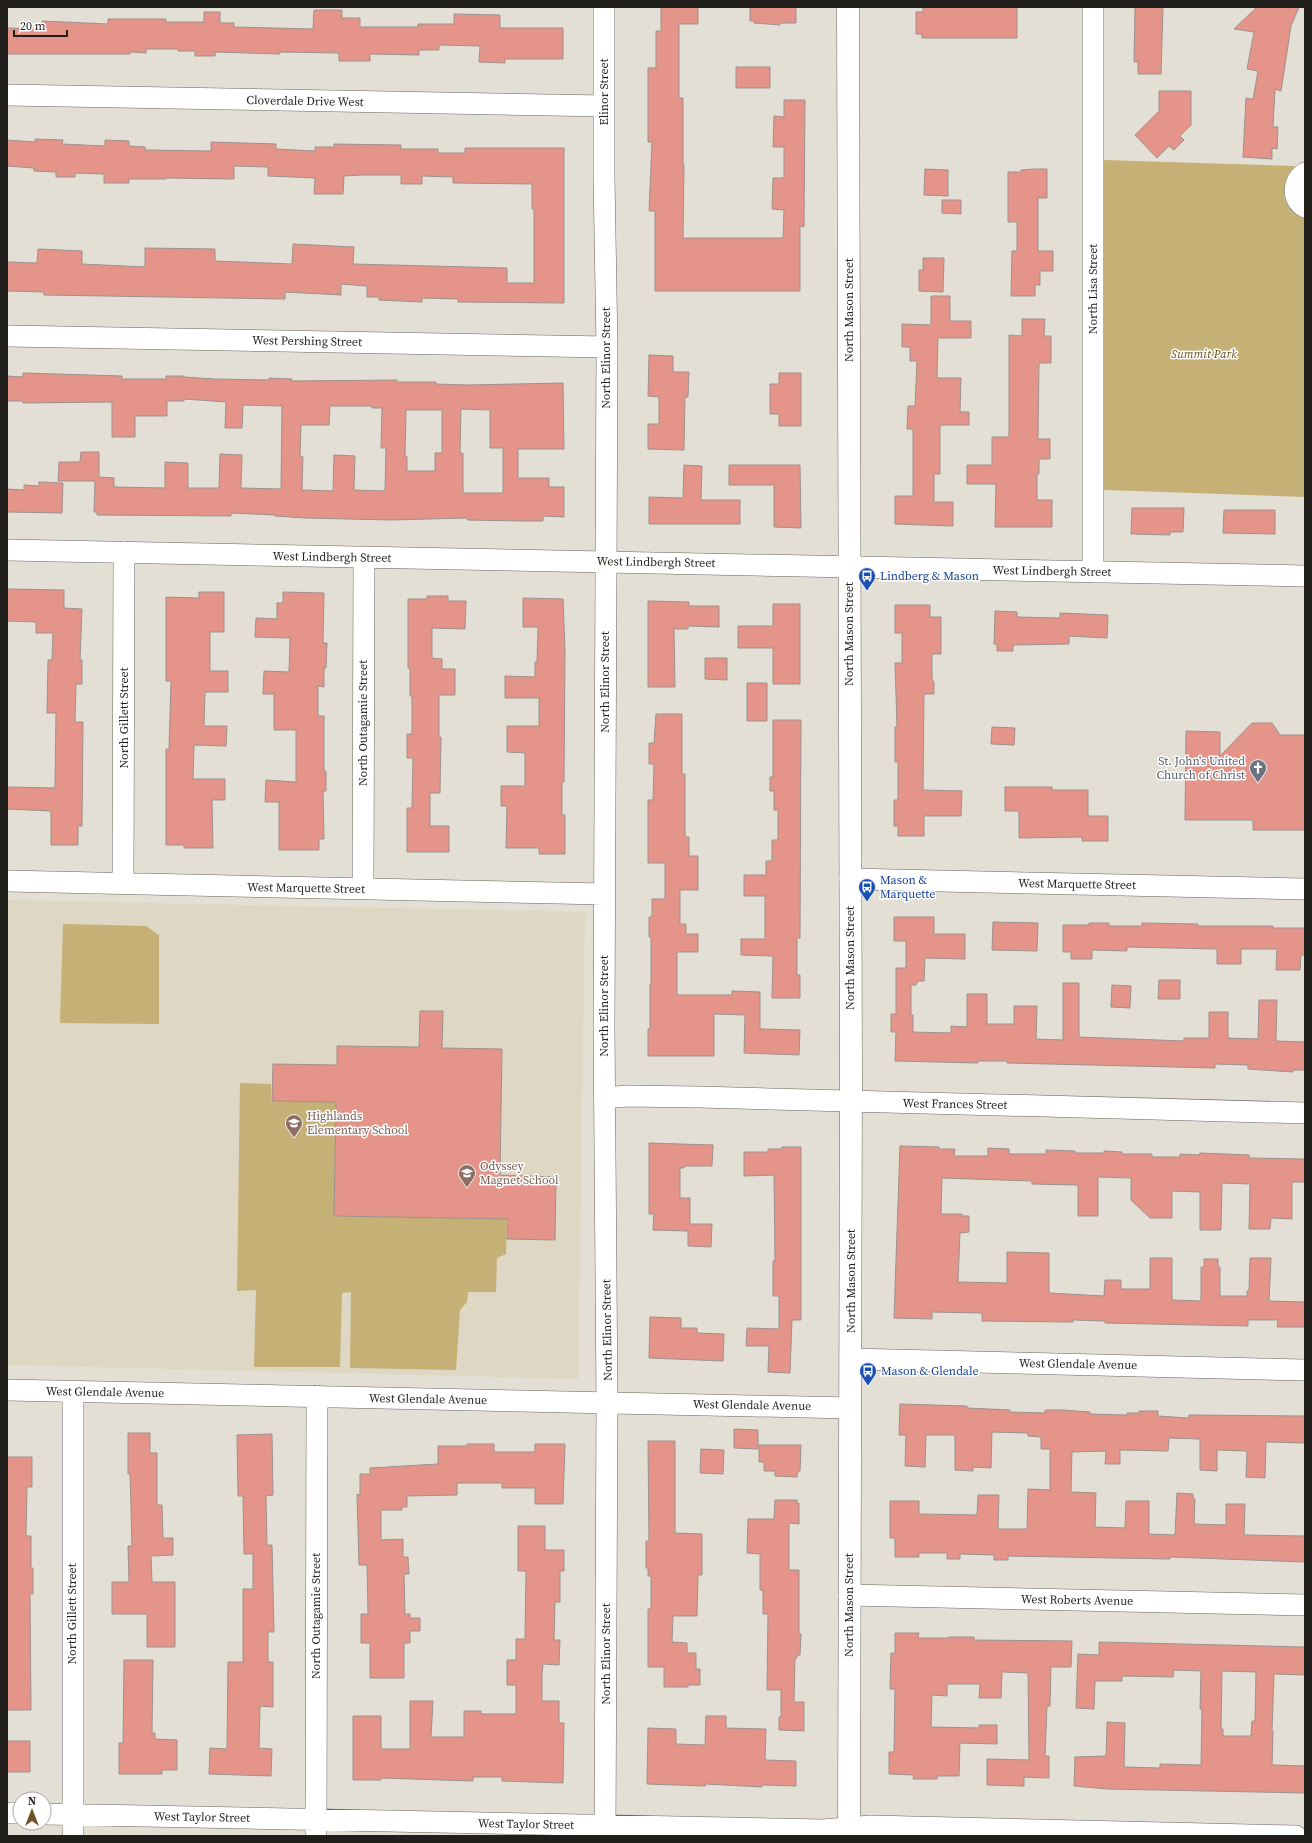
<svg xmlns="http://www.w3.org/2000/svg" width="1312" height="1843" viewBox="0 0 1312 1843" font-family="'Source Serif 4',serif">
	<rect width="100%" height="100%" fill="#e3dfd4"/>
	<!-- built -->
	<path fill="#ddd7c4" d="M7,900L585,912L578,1379L7,1365Z"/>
	<!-- green -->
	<path fill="#c5b076" d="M1104,160L1295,166C1279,184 1279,209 1305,218V497L1104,490Z
		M63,924L146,926L159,935V1024L60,1023Z
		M240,1083L271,1084V1101L328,1102L336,1097L334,1216L507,1219L506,1254L497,1258L496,1292H468L467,1302L460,1310L456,1370L350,1368L351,1292L342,1293L340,1367H254L256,1290L237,1291Z"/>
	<!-- building -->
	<path fill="#e49489" stroke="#9e918f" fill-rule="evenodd" d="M661,7H698V24H679V98H683V165H684L683,238H783L784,210L772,209L773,178H784V147H773L774,116L784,117V100H805L804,227L800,226V291H655V211H649L652,142H648V68H656V31H661Z
		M750,7H796V23H780V25L754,23V21H750Z
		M923,7H1017V38H922V34H916V12H923Z
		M1135,7H1163L1161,74H1138V62H1134Z
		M1257,7H1299L1291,26L1281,91L1275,89L1273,127H1278L1277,149L1272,148V159L1243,157L1246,98L1253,99L1258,71L1247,69L1254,32L1234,29Z
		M314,10H342V18H360V27H418V24H454V14L500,15V28H563V59H505V63L479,62L480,46L439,45V50H419V55L370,54V61H339V53L280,52V54L215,52V56H195V51H178V49H146V53L130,52V54H7V28L42,29V21L108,24V19H166V22H204V12H220V23H234V27L313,29Z
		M736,67H770V88H736Z
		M1159,91H1191V125L1180,136L1184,140L1174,150L1169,146L1157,158L1135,135L1159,111Z
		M35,139L63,140L62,144L105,146V140L129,141V146L145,147V150L211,151V142L276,144V149L315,151V147H334V144L401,145V149H438V153H465V148H564V303L458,302V299L422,298V302L379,300V297H367V286L341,284V295L285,292V299L44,295V292L7,291V262L37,263L38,249L82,251V264L145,267V248L215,249V261L292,264L293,244L354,247L353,264L507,268V283H534V209H532V184L453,183V177L422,176V184H401V175H362L344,176L343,194H314L315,178L268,176V167L234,166V179L166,178V179H129V183H104V174L75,173V177H56V172L34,171V168L7,166V140L35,142Z
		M925,169L948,170V196L924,195Z
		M1033,169H1047V198H1038V251H1053V271H1040V285H1035V296H1011L1012,251H1017V222H1008V172H1021V170Z
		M942,200H961V214L942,213Z
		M923,258H944L943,292L919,291V270H923Z
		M931,296H950V321H971V338H938L937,378H961L960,412H969V425H940V474H934V502H953V526L895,524V496H913V429H907L908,406H915L917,361H910V347H902V324L931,325Z
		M1022,319H1045L1044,336H1051V363H1039L1038,439H1050V459H1039V474H1037V500H1052V527H995L996,484H967V465H992V437H1009V335L1022,336Z
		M649,355L673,356V372H689L688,397H685L684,450L648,449V424H659V397L648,396Z
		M23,373L122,376V379H166V376H184V377L214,379L269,380V378L292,379L291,381L397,380V382H436V384L467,385L563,383L564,449H518V478H549V487H564V517L543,516V521H523L467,520V518L391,520L305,518L275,516V515L231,513V516L97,515V512H94L95,481H58L59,462H80L81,452H99V477L114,478V487L165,488V462L188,463V488H219L220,454L242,455L241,488L281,489L282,406L243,405L242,428H225L226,402L184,399V401H167V416H135V437H112V402L23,403V401H7V376L23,377ZM330,406H372V408H382L381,448H386L385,491L354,490L355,456L334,455L333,491L302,490L303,457L300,456L301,425H329ZM461,409L490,410V448H503V493H463V453H460ZM406,410H442V453H435V471H407V457L405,456Z
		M779,373H801V426H779V414H770V384H779Z
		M684,465L702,466L701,500H740V524H649V497L683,498Z
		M729,465H800L801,528L774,527V485H729Z
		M39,482L63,483L62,513L7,512V489L24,490V485L39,486Z
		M1132,508H1184L1183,532H1170V535L1131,534Z
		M1224,510H1275V534L1223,533Z
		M7,589L64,590V608L82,609L80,660H82V684H76L75,722H83L82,826H78V845H51V811L7,809V787L55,788L56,713H47L48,660H52L53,633H36V622L7,621Z
		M199,592H224V632H210V671H228V692H205L204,726H227L226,746L194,745L193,779H225V800H212L213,848H184V845H166V749H169L171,681H166V597L199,598Z
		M283,592L324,593L323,643H327L326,668H324V687L318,686V716H324V771H326V791H323L324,839H319V850H279V802H265L266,780L296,782V730H274V694H263L264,671L289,672L290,638L255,637L256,618L277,619V603H283Z
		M427,596H448V601H466L465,629L432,628V658L442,659V669H455V695H439V737H441L440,793H430V826H449V852H407V808H412L413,758H407V734H412V696H410V668H408V599H427Z
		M523,598L563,599L565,650L564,782H562V815H565V854H539V848H506L507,806H501V786H525V753L507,752V726H539V698H505V676L535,677V662H537L538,627H523Z
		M648,601L689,602V606H719V627L688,626V629H674L675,687H648Z
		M773,604H800V684H773V648H738V626H773Z
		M895,605H930V617H941V654H932V678L934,683V694H924L923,790L962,791L961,816H924V836H898V826H894V800H898V762H895V727H897L895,663H902V633H895Z
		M995,611L1017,612V617L1060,618V613L1108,615L1107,638L1069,636V644L1013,645V651H997V644H994Z
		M705,658H727V680L705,679Z
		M747,683H767V721H747Z
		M656,714H682V774H685V837H689V856H698V890H680V924H686V934H698V952H677V995H732V991L760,992V1029L800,1030L799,1055L744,1053L745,1015L714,1014V1056H648V1029H650V984H651V937H649V917H652V899H665V863H648V800H653L654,764H649V743H654Z
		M773,720H801L800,938H797V975H800V998H772L773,956L741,955V939H765V896H744V875H766V861H772V840H778V810H774V791H770V777H773Z
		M1252,723H1272L1280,735H1305V830H1253V820H1185L1186,731L1220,732V756Z
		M992,727L1015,728L1014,745L991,744Z
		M1005,787H1052V790H1088V816H1108V841H1082V837L1019,838V811H1005Z
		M894,917H934V934H965V959L925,958L924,981H918L916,985H911V1015H913V1032L951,1033V1026L967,1027V994H987V1024H1014V1006H1037L1036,1039L1063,1040V983H1079V1037L1184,1041V1038H1209V1012H1228V1038L1258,1039L1259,1000H1277L1276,1041L1305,1042V1070H1293V1072L1248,1069V1065L1215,1064V1068L1007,1063V1061H978V1063L895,1061L896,1032H891V1014H896V968H906V941H894Z
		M993,922L1038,923L1037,951L992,950Z
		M1089,923H1109V926H1142V923L1198,924V926H1273V928H1305V955H1301L1300,970H1276L1277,949H1241V964H1217V949L1127,947V951L1092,950V959H1071V952H1063V925H1089Z
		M1159,980H1180V999H1158Z
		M1112,985L1131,986L1130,1008L1111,1007Z
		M420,1011H443L442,1048L502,1049L500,1175L556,1177L555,1240L507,1239L508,1219L334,1216L336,1102L272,1101L273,1064L337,1065V1046L419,1047Z
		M649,1143L713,1145L712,1166H684V1168H680V1198H690V1224H712L711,1247L688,1246V1231L653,1230L654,1214H649Z
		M900,1146L939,1147V1149H955L954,1156H988V1148L1009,1149V1154H1046V1150L1075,1151V1153H1104V1151L1122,1152V1154H1152V1157H1180V1154L1199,1155L1200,1153L1249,1155V1158L1305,1159V1182H1292V1219L1271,1218L1270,1229H1249L1250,1184L1222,1183L1221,1230H1200V1192L1172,1191V1218H1150L1131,1200V1178L1098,1177V1216H1078V1185L1032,1184V1181L942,1178L941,1214H962V1216H969V1232L960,1233L958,1282L1007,1283V1252L1049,1253V1293L1104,1296L1105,1280H1121V1289H1150V1258H1172V1300L1201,1301V1267H1204V1259H1218V1267H1220V1296H1247V1291H1249L1250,1258H1271L1269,1301L1305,1302V1327H1277L1278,1320H1248V1326L1105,1323V1321L1073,1320V1322L982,1321V1313L932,1312V1319L894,1318Z
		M782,1147H801V1320H792L790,1373L768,1372L769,1346H746L747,1328L779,1329V1296H773V1261H775L774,1175L744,1176V1152H768V1149H782Z
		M650,1317L681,1318V1328H697V1333L724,1334L723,1361L649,1358Z
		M900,1404L967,1406V1408L1010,1410V1412L1045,1413V1410H1064L1090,1412V1414L1127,1415V1413H1139V1411H1158V1416L1189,1418V1415L1305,1416V1443L1266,1442L1265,1478L1246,1477L1247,1451L1217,1450V1471L1200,1470V1439L1169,1438L1168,1451L1120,1450V1464H1105L1106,1451L1072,1452L1071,1492L1096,1493L1095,1527L1125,1528L1126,1501H1149V1534L1175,1535L1177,1493L1193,1494V1499H1195L1194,1524L1226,1525V1504H1245L1244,1535L1305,1536V1562L1170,1557V1559L1008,1556V1560H994V1555L960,1554V1559H947V1553H919V1557H895V1538H890V1501H919V1514L977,1515L978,1495H999L998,1529H1027L1028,1489L1050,1490V1449H1041V1437L1028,1436V1433L992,1432L991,1468L973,1467V1471L955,1470V1435H926L925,1467L905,1466L906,1435H899Z
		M734,1429L758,1430V1449L734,1448Z
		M128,1433H150V1453H157V1505H162L163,1538H173V1555L151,1556L152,1582H175V1647H147V1614H112V1582H129L128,1546H132L130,1474H128Z
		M272,1434L273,1495L266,1496L267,1545H272L274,1632H268V1662H273V1707L260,1706L259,1748L272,1749L271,1776L209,1774L210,1748L227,1749L228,1662H243V1589H253V1554H244L243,1496H238L237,1435Z
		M648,1441H675V1533L702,1534V1575H698L697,1616H673L672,1642L687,1643V1653H696V1669H700V1685H688V1687H664V1667H648V1609H651V1576H648V1568H646V1541H649Z
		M467,1444H494V1452H535V1444H565L563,1504H535V1488H502V1483H457V1495L407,1496V1507H402V1510H381V1540L403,1539V1557H408L409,1574H404L405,1614H410V1618H420V1631H410V1643H404V1678H370V1643H361V1614H368L367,1565H359L357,1494L360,1495V1474H370V1468L438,1464V1446H467Z
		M759,1445H801L800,1471H798L797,1477L775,1476V1471H764V1462H759Z
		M701,1449L724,1450L723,1474L700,1473Z
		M7,1457H32V1487H27L26,1536H31V1568H33V1594H30L31,1710H7Z
		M775,1500H797V1503H799V1524L789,1523V1570H799V1634H801L800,1655H797V1658H795L794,1702H804V1731L779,1730V1717H781V1690H767L768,1614H763V1590H760V1554L747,1553L748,1519H774Z
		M518,1526H545V1550H564V1571H560V1602H555L554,1640H560L559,1665L543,1664L542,1674V1701H559V1723H564L563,1783L502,1781V1777H473V1781L381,1778V1780H353V1716H381V1749H410V1701H433L431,1737H464V1711H481V1714H516V1685H507V1660H516V1639H525L526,1571H518Z
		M895,1633H919L918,1638H949V1637H974V1640L1072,1641L1071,1667H1051L1050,1706H1047L1045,1756H1049V1778L1024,1777V1786L987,1785V1759L1029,1760L1028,1673L1002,1672L1001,1698H979L980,1684H947V1696L932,1695L931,1727L979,1728V1725H997V1744L960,1743L959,1776H937V1779H913L914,1775L889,1774V1752H894L895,1689H890L891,1653H895Z
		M1099,1642L1305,1647V1675L1274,1674L1272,1731H1273L1272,1765L1305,1766V1793L1108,1789L1074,1786L1075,1757L1106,1756L1107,1722L1125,1723L1124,1767L1160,1768V1764L1201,1765L1202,1709H1200L1201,1671L1174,1670L1173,1677L1122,1676V1681H1095L1094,1709L1076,1708L1078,1654L1099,1655ZM1222,1671L1256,1672L1255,1721H1252L1251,1736H1223V1729H1221Z
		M124,1660H153L152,1733H155V1739L177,1740V1770H162V1774H119V1743H123Z
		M706,1716H726V1728L766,1729L765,1760L796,1761V1786L762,1785V1787L706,1784L705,1786L647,1784L648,1728L676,1729V1744L705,1745Z
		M7,1741H30V1772H7Z"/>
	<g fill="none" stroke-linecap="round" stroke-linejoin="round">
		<!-- minor casing -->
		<g stroke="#69655c" stroke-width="22">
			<path id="minor" d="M604,7V177L607,347L604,1026L607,1402L605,1836
				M1093,7V572
				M7,95L604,106
				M1305,173C1292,182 1292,199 1305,207
				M7,336L607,347
				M7,550L1305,576
				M850,879L1305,889
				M7,881L604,894
				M123,883L124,552
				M363,889L364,557
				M605,1098L626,1096L699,1097L1305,1113
				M851,1359L1305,1370
				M7,1390L850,1408
				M73,1392V1836
				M849,1595L1305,1605
				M7,1813H20
				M44,1814L822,1830L871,1826L1296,1836
				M316,1836L317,1396"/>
		</g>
		<!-- major casing -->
		<g stroke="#69655c" stroke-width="23">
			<path id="major" d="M848,7L851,1080L849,1836"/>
		</g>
		<!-- minor -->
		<use href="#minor" stroke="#fff" stroke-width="21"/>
		<!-- major -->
		<use href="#major" stroke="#fff" stroke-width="22"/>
	</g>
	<!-- icons -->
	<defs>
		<g id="bus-pin" transform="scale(0.9)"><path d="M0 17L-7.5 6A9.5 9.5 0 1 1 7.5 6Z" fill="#1a4fb4" stroke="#fff"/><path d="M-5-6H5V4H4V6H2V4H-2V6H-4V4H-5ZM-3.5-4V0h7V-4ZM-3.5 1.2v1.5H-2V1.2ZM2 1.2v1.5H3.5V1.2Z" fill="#fff"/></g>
		<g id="church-pin" transform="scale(0.9)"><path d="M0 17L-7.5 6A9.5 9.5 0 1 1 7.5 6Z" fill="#6b7280" stroke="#fff"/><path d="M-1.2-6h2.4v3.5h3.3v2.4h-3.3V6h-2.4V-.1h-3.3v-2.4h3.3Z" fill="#fff"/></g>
		<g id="school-pin" transform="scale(0.9)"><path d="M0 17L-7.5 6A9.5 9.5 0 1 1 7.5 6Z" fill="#8d6e63" stroke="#fff"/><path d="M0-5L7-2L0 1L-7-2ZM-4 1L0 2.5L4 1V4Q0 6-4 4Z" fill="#fff"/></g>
	</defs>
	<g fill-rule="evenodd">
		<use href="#bus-pin" x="867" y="576"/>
		<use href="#church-pin" x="1258" y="768"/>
		<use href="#bus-pin" x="867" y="887"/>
		<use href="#school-pin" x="294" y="1123"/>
		<use href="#school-pin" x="467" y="1173"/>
		<use href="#bus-pin" x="868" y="1371"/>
	</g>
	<g text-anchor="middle" stroke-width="3" stroke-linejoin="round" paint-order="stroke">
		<!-- street labels -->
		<g font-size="12" fill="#211f1b" stroke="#fff">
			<text transform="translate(604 92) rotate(-90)" y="4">Elinor Street</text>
			<text transform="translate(305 101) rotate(1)" y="4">Cloverdale Drive West</text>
			<text transform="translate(1093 289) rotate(-90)" y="4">North Lisa Street</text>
			<text transform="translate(849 310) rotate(-90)" y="4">North Mason Street</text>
			<text transform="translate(307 341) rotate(1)" y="4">West Pershing Street</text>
			<text transform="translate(606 358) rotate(-90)" y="4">North Elinor Street</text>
			<text transform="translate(332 557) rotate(1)" y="4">West Lindbergh Street</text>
			<text transform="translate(656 562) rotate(1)" y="4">West Lindbergh Street</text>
			<text transform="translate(1052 571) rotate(1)" y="4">West Lindbergh Street</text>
			<text transform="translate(849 634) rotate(-90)" y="4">North Mason Street</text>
			<text transform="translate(605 682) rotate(-90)" y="4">North Elinor Street</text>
			<text transform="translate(124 718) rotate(-90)" y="4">North Gillett Street</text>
			<text transform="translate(363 723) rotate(-90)" y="4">North Outagamie Street</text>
			<text transform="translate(1077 884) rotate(1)" y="4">West Marquette Street</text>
			<text transform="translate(306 888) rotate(1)" y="4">West Marquette Street</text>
			<text transform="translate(850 958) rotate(-90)" y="4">North Mason Street</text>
			<text transform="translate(604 1006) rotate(-90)" y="4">North Elinor Street</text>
			<text transform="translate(955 1104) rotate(1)" y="4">West Frances Street</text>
			<text transform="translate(851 1281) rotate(-90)" y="4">North Mason Street</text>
			<text transform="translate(607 1330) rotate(-91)" y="4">North Elinor Street</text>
			<text transform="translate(1078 1364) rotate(1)" y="4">West Glendale Avenue</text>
			<text transform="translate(105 1392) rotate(1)" y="4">West Glendale Avenue</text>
			<text transform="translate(428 1399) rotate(1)" y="4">West Glendale Avenue</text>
			<text transform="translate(752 1405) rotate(1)" y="4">West Glendale Avenue</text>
			<text transform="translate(1077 1600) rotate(1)" y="4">West Roberts Avenue</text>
			<text transform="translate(849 1605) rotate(-90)" y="4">North Mason Street</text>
			<text transform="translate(72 1614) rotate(-90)" y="4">North Gillett Street</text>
			<text transform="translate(316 1616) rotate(-90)" y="4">North Outagamie Street</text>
			<text transform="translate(606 1654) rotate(-90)" y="4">North Elinor Street</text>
			<text transform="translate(202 1817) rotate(1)" y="4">West Taylor Street</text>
			<text transform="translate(526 1824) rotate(1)" y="4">West Taylor Street</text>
		</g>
		<!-- park labels -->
		<g font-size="12" font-style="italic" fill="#614f16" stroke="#fff">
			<text x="1204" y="358">Summit Park</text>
		</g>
		<!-- transit labels -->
		<g font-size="12" fill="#164399" stroke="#fff" text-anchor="start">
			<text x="880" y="580">Lindberg &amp; Mason</text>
			<text x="880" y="884">Mason &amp;<tspan x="880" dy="14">Marquette</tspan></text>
			<text x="881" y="1375">Mason &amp; Glendale</text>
		</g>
		<!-- worship labels -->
		<g font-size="12" fill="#5b616d" stroke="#fff" text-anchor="end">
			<text x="1245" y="765">St. John's United<tspan x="1245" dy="14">Church of Christ</tspan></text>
		</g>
		<!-- education labels -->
		<g font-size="12" fill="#785e54" stroke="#fff" text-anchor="start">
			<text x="307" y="1120">Highlands<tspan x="307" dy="14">Elementary School</tspan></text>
			<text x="480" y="1170">Odyssey<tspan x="480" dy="14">Magnet School</tspan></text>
		</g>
	</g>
	<!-- border -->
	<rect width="1312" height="1843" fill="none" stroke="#211f1b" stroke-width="16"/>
	<!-- north arrow -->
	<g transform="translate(32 1811)"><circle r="19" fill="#ffffff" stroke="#a6a5a4"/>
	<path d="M0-3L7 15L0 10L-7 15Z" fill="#725128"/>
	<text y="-6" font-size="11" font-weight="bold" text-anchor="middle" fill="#211f1b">N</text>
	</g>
	<!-- scale -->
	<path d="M14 30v6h53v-6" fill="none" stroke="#211f1b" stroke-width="2"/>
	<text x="20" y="30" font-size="12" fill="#211f1b" stroke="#ffffff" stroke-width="3" paint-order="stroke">20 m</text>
</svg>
